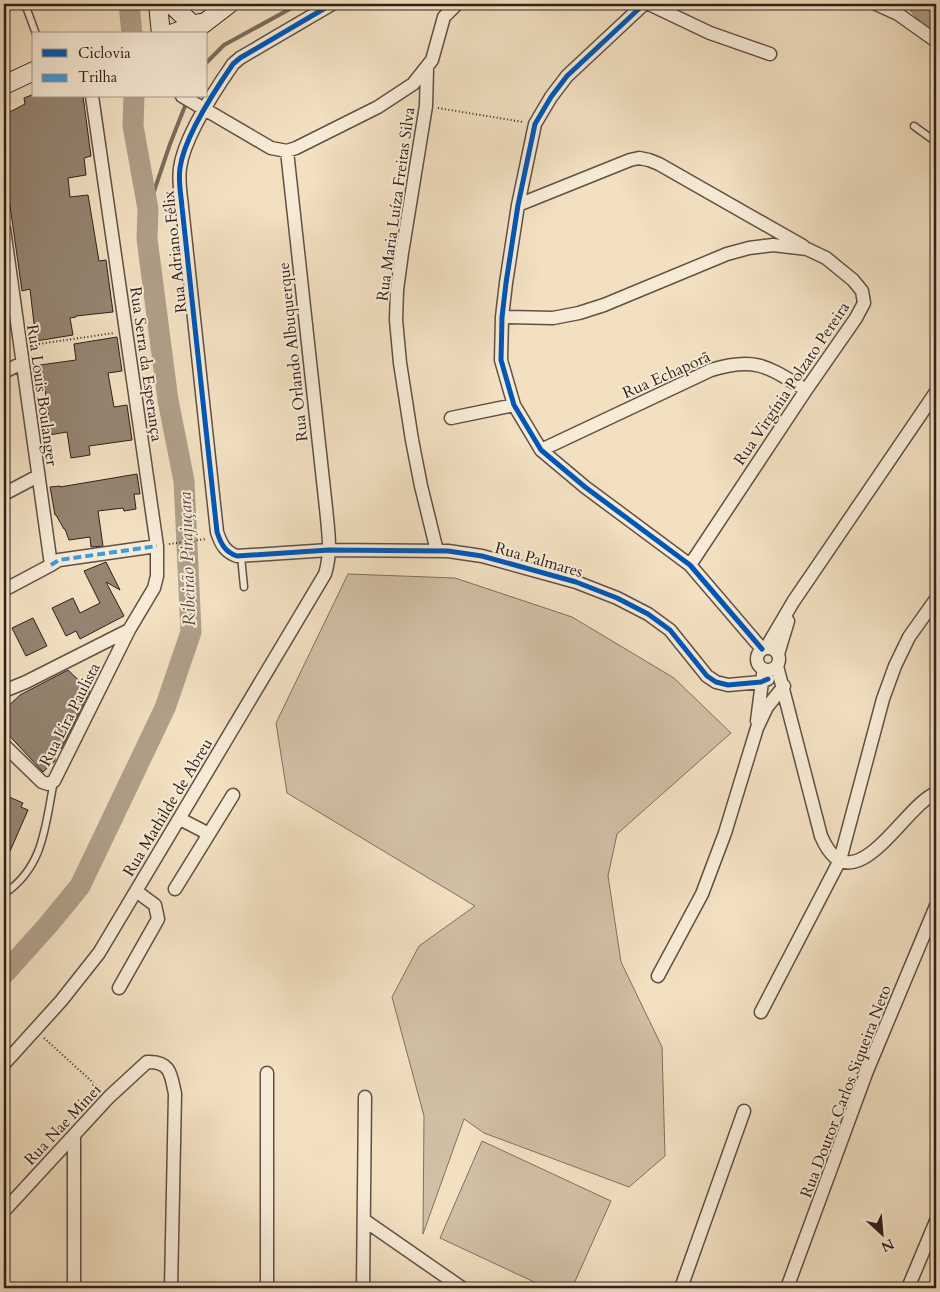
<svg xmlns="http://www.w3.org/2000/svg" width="940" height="1292" viewBox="0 0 940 1292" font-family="Cardo,serif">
	<rect width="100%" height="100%" fill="#f2e0c1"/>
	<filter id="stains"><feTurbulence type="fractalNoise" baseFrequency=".004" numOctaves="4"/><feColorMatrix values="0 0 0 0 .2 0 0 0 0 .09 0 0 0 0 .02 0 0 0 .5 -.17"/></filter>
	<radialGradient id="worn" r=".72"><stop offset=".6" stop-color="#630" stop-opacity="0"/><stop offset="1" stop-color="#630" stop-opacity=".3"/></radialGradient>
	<!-- green -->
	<path fill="#d1bfa5" stroke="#807060" d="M348,574L455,578L572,617L674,678L731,733L617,834L608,876L621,962L662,1047L665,1156L629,1187L484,1133L464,1119L423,1234L424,1116L392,997L419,946L475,906L287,793L276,723Z
		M482,1141L611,1201L572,1288H547L440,1238Z"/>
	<!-- water -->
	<path fill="#b09f89" stroke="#7c6c5d" d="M905,4H936V32L920,22Z"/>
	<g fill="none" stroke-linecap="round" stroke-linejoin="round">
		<!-- stream -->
		<path stroke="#7c6c5d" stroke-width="4" d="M206,63L224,45L299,4
			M148,209L170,144L187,101"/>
		<!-- river -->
		<path stroke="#b09f89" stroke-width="21" d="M129,4L132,34
			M4,974L48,925L80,886L165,708L191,632L184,481L168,400L147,239L148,209L133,126L134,96"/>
	</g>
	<!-- building -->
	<path fill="#948471" stroke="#2f201b" d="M34,94V96H83L91,156L84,158L86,175L68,178L70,197L88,195L99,261L106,260L113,312L76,316V317L70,318L73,335L36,341L30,289L22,291L4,163V115L25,104L24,98Z
		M117,337L122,371L108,373L114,407L127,405L132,440L89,446L90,455L71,458L67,432L43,436L40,418L49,417L44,382L36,384L33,366L76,360L74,344Z
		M137,474L140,494H134L136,509L124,511L123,508L98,511L103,546L91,547L90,537L69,540L65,529H64L56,515H55L50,487L60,486V487Z
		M106,562L120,590L106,582L124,616L80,639L76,631L66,636L52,608L73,598L80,613L100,603L84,571Z
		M33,618L47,646L26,656L12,628Z
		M68,670L90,691L61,749L55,743V761L43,772L4,730V710L20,695Z
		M7,796L23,803L21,807L28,810L4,865V804Z"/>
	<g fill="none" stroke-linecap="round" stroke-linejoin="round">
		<!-- lane casing -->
		<g stroke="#605044" stroke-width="9">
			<path id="lane" d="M25,4L36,34
				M914,126L936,142
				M241,556L244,587
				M4,894C45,866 45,825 54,781"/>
		</g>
		<!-- street casing -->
		<g stroke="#605044" stroke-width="15">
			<path id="street" d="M332,4L240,58L233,64C215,90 184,137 180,168C178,181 181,195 182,207L217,532C221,544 225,552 237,556L329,550L448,551L482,556L576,582L617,598L648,614L670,630L707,676L716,682L728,685L761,682L768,679
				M644,4L567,76L551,97L535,124L518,205L506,283L502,317L501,360L514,405L541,450L585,487L690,565L762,649
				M649,4L710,33L770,54
				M876,4L898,14L936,41
				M427,68L426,106L402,253L397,290L396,320L400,363L412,440L421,486L437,551
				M182,96L271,148L287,151L296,148L378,107L413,84L432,60L444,17L457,4
				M518,205L630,160L639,158L649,160L659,164L803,246
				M4,229L51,565
				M502,317L553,318L579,313L604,305L727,254L749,248L773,245L807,249L826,258L853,280L862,291L864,303L856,318L806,390L690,565
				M4,372L22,363
				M451,418L514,405
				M541,450L711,370C756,356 768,367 806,390
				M4,494L38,476
				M4,590L51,565L59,560L157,546
				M757 659a11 11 0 1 1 22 0a11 11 0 1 1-22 0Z
				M766,648L793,602L936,392
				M778,654L788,621
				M777,666L821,836C853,910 903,806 936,793
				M4,691L26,682L129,630
				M757,721L763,674
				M4,745L42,782L48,784L54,781L129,630L154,588L157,576V546L92,96
				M180,819L209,834
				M175,889L233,795
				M658,976L702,894L725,833L757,728L767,707L784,686
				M119,988L158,919L155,905L136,891
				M761,1012L840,860L883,699L895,666L909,637L936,599
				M4,1064L61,1001L99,953L325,574C332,552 328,530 326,508L287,151
				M267,1073V1288
				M74,1135V1288
				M4,1211L109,1097L147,1062C171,1061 171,1075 175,1094L171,1288
				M364,1220L462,1288
				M363,1288L365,1097
				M681,1288L744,1111
				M787,1288L867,1071L936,906
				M908,1288L936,1221"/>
		</g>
		<!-- secondary casing -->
		<g stroke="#2f201b" stroke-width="20">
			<path id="secondary" d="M158,4L161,34
				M171,4L193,25
				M171,34L200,23
				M190,34L229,4
				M4,85L34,71"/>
		</g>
		<!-- path -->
		<path stroke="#2f201b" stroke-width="2" stroke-dasharray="1 2.5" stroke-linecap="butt" d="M438,108L523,122
			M32,345L114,333
			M169,544L206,539
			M44,1038L100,1089"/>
		<!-- lane -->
		<use href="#lane" stroke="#f7ebd7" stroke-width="6"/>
		<!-- street -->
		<use href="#street" stroke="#f7ebd7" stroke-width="12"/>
		<!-- secondary -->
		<use href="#secondary" stroke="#f7ebd7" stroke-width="18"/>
		<!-- quiet -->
		<path stroke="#3d9bdf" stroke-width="4" stroke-dasharray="8 4" stroke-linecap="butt" d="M51,565L59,560L157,546"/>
		<!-- cycleway casing -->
		<g stroke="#f7ebd7" stroke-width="8">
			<path id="cycleway" d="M332,4L240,58L233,64C215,90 184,137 180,168C178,181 181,195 182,207L217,532C221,544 225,552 237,556L329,550L448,551L482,556L576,582L617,598L648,614L670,630L707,676L716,682L728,685L761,682L768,679
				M644,4L567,76L551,97L535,124L518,205L506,283L502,317L501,360L514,405L541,450L585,487L690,565L762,649"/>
		</g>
		<!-- cycleway -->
		<use href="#cycleway" stroke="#0057b8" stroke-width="5"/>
	</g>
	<g text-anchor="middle" stroke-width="4" stroke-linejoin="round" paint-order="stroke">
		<!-- street labels -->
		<g font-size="16" fill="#2f201b" stroke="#f7ebd7">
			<text transform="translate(395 204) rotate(-82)" y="6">Rua Maria Luíza Freitas Silva</text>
			<text transform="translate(174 252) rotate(-96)" y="6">Rua Adriano Félix</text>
			<text transform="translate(292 352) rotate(-96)" y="6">Rua Orlando Albuquerque</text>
			<text transform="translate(147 364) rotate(82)" y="6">Rua Serra da Esperança</text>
			<text transform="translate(666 374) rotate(-24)" y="6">Rua Echaporã</text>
			<text transform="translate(791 383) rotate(-56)" y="6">Rua Virgínia Polzato Pereira</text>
			<text transform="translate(43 395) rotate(82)" y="6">Rua Louis Boulanger</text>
			<text transform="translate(539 559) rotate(16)" y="6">Rua Palmares</text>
			<text transform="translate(69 714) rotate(-63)" y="6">Rua Lira Paulista</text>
			<text transform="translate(167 807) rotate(-59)" y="6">Rua Mathilde de Abreu</text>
			<text transform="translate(845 1091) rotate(-69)" y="6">Rua Doutor Carlos Siqueira Neto</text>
			<text transform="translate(62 1124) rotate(-47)" y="6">Rua Nae Minei</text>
		</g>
		<!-- water labels -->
		<g font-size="18" font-style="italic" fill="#5c4c42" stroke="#f7ebd7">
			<text transform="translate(187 559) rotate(-92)" y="6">Ribeirão Pirajuçara</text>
		</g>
	</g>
	<!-- margin -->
	<rect width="940" height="1292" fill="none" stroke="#f2e0c1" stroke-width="20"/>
	<rect x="5" y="5" width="930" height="1282" fill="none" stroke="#2f201b" stroke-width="2.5"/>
	<rect x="10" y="10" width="920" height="1272" fill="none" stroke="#2f201b"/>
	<!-- legend -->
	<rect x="32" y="32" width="175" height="65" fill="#f7ebd7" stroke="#a79a8c"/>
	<rect x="42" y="49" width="25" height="8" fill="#0057b8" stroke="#a79a8c"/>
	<text x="78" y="58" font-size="15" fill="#2f201b">Ciclovia</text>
	<rect x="42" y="74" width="25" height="8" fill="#3d9bdf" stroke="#a79a8c"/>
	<text x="78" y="82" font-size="15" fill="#2f201b">Trilha</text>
	<!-- north arrow -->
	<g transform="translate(882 1234) rotate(154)" stroke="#f7ebd7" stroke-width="4" paint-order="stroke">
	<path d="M0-4L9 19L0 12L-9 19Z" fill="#2f201b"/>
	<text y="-8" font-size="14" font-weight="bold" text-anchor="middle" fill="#2f201b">N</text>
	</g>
	<rect width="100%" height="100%" filter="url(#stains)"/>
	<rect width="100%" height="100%" fill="url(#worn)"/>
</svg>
